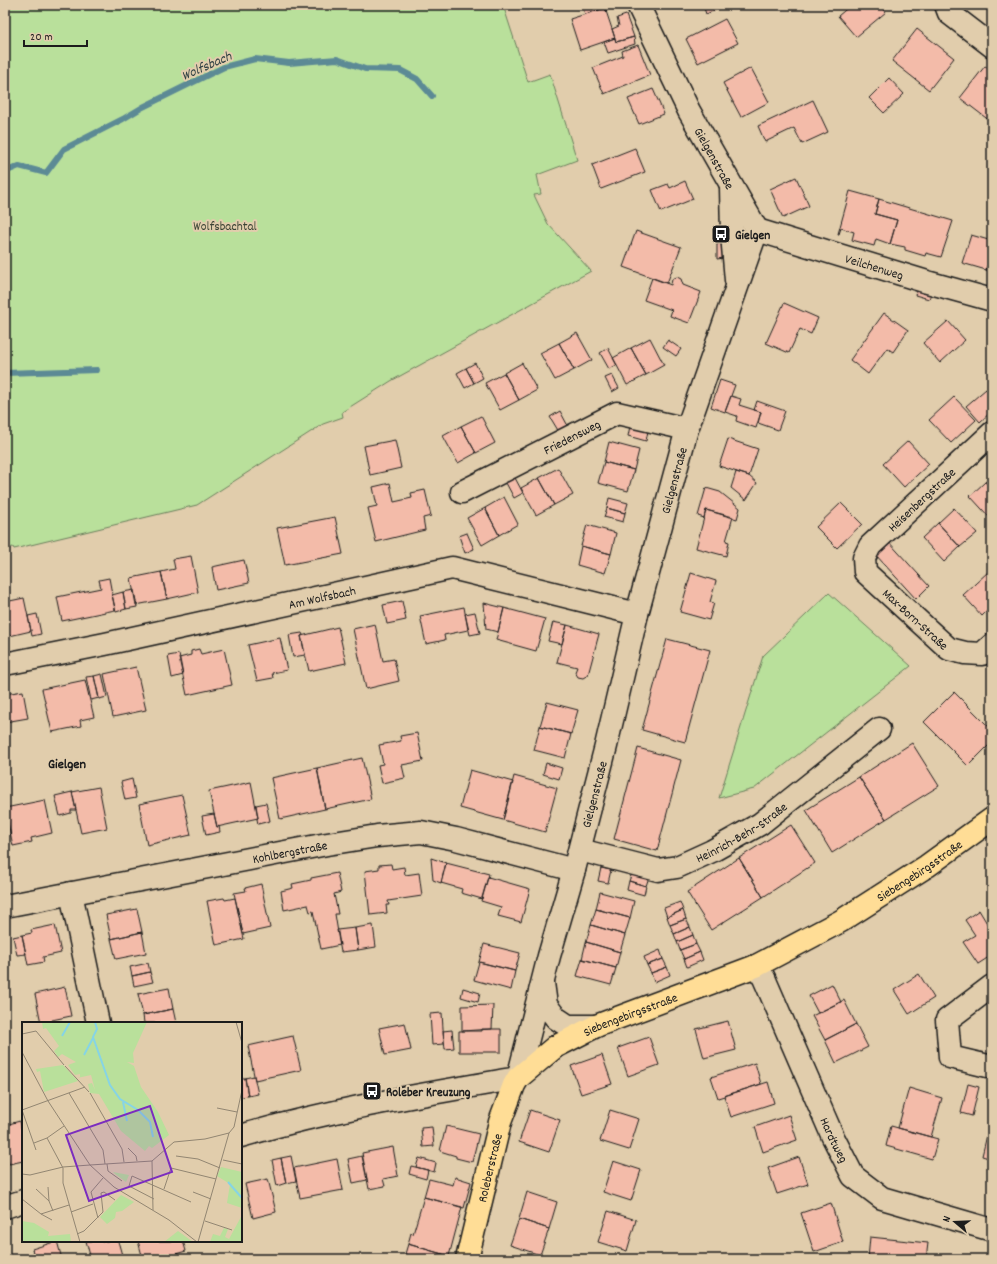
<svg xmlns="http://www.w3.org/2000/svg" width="997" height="1264" viewBox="0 0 997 1264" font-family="Dekko,sans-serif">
	<rect width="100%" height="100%" fill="#e1cdac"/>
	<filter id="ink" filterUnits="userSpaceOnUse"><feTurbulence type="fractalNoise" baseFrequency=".025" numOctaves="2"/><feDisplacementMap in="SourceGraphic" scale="8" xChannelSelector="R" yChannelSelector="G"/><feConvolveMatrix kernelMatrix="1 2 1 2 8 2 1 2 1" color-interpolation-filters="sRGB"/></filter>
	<g filter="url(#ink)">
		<!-- green -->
		<path fill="#b9e09b" stroke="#6a7e5c" d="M5,5H503L528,82L550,74L577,160L537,175L541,194L534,195L548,224L591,271L391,381L342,412L343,417L323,424L197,505L14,549L13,547L5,549Z
			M829,593L911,666L754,789L719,798L763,656Z"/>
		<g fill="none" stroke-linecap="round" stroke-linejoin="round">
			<!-- stream -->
			<path stroke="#5c8a95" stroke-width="6" d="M5,172L19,166L46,173L64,149L123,119L143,107L224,67L255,59L289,63L337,59L365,69L400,70L417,79L432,96
				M5,373L97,370"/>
		</g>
		<!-- building -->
		<path fill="#f3bba9" stroke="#1c1c1c" d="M585,5H609L610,9L606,11L605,8L585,14L582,6Z
			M703,5H727L706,14Z
			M851,5H880L886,12L856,37L838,16Z
			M605,8L615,38L580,50L570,19Z
			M626,15L634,37L616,42L612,29L619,26L617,18Z
			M725,19L738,43L698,63L686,39Z
			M917,29L954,58L929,90L892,61Z
			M634,37L635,44L608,53L604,42L615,38L616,42Z
			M638,45L650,75L604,94L593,68L623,56L622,51Z
			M985,66L992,71V118L990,121L960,98Z
			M751,68L769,102L741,117L723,83Z
			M889,78L904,94L884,113L869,98Z
			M653,89L664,114L639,124L628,99Z
			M813,100L828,132L802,144L794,128L765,142L758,126Z
			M635,148L645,172L601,189L592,165Z
			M796,177L809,206L783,218L770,189Z
			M685,181L693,199L661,212L652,190L668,184L670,188Z
			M850,191L879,199L875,214L897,220L890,244L876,239L874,246L852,240L854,232L841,228L839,234H838Z
			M879,199L953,221L941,257L926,253L925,256L905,250V247L890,244L897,220L875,214Z
			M636,231L681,247L667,283L623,267Z
			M971,235L992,241V251L986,270L962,263Z
			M723,243L724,258L717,259V244Z
			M992,251V272L986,270Z
			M677,277L681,279L683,285L701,292L689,323L670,316L672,310L644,300L652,278L671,285L672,279Z
			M917,290L931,294L929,299L915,295Z
			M784,303L818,318L811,334L800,329L789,353L766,343Z
			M884,313L908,330L893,352L887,348L868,374L850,360Z
			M948,321L965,340L940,363L923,343Z
			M577,333L592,360L574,370L559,343Z
			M650,338L664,365L646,375L631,348Z
			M668,340L681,349L676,356L663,347Z
			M559,343L574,370L555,380L540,353Z
			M608,348L617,365L609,369L600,353Z
			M631,348L646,375L627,385L613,358Z
			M475,363L483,378L474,383L466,368Z
			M522,363L537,390L519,400L504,373Z
			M466,368L474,383L465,388L457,373Z
			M504,373L519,400L500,410L485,383Z
			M612,375L619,388L612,392L605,378Z
			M720,380L735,385L725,412L711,407Z
			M986,389L992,396V411L980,422L966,406Z
			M731,396L741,399L739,405L761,412L756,428L736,421L737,416L725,412Z
			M954,397L976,420L951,443L929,420Z
			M757,401L785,411L778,430L758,423L761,412L754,410Z
			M560,411L568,426L559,432L550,417Z
			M481,416L495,443L476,453L461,426Z
			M461,426L476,453L458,463L443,436Z
			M630,426L648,431L646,441L628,436Z
			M728,439L758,449L749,476L719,466Z
			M395,440L401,468L370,475L364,446Z
			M908,441L929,464L904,487L883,464Z
			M609,442L639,450L634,470L604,462Z
			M604,462L634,470L628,491L598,483Z
			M558,468L573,495L554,505L539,478Z
			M736,472L749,476L757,483L746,500L731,488Z
			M992,475V489L985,482Z
			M514,476L523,493L514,498L505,481Z
			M539,478L554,505L536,515L521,488Z
			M985,482L992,489V520L970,496Z
			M390,483L394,502L412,498L411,493L425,490L431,516L423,518L425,530L376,542L368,508L377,506L373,487Z
			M706,488L720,492L740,508L737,519L706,510L704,518L698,516Z
			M504,497L518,524L499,535L485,508Z
			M609,498L628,503L625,513L607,508Z
			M841,503L862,524L837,548L816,527Z
			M485,508L499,535L482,545L467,518Z
			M607,508L625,513L623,522L604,517Z
			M954,508L977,533L960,547L938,523Z
			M706,510L733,517L726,541L729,542L726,556L696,548Z
			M335,517L343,554L285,565L277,528Z
			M938,523L960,547L944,562L922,538Z
			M587,525L616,533L611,554L581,546Z
			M467,533L474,549L465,553L459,536Z
			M887,540L929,586L916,599L874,553Z
			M581,546L611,554L605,573L577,565Z
			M191,556L198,592L167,599L161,572L175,569L173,559Z
			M244,560L249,583L216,590L212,567Z
			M161,572L167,599L136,605L131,578Z
			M988,572L992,576V606L982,616L963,595Z
			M691,573L716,581L710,602L714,603L709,620L680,612Z
			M109,578L115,610L62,621L57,597L101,588L99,580Z
			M134,590L137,607L126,609L123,592Z
			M123,592L126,609L116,612L112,595Z
			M24,598L31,631L5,637V602Z
			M402,601L406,620L387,624L383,605Z
			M484,603L504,608L498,632L486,629Z
			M464,607L468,630L444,635L445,640L426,644L420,616Z
			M504,608L545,619L536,651L496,640Z
			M475,612L480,633L470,635L465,614Z
			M37,614L41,634L32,636L28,616Z
			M553,622L567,625L562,644L548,641Z
			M375,624L383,661L394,659L399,681L366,689L353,629Z
			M567,625L599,634L588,675L583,678L578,677L575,672L577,667L557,662Z
			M338,627L346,663L309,671L301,636Z
			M302,633L303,635L301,636L305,655L293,657L289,635Z
			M280,638L287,670L272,673L273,678L257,681L248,645Z
			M667,639L710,650L685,742L642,730Z
			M199,649L201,654L224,649L232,685L187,695L179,658L191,655V651Z
			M179,654L183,675L172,678L168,656Z
			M136,667L146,710L113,717L104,674Z
			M102,674L107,697L99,699L94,676Z
			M94,676L99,698L91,700L86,677Z
			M85,680L94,717L80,720L81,726L52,732L42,689Z
			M23,691L28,718L5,722V694Z
			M954,692L992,730V742L968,766L924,722Z
			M547,702L578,710L571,734L540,726Z
			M540,726L571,734L565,758L534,750Z
			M417,733L423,761L402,765L405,778L382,783L378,765L383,764L379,745L401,741L400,736Z
			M912,743L939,786L886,819L859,777Z
			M638,748L681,760L657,851L614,839Z
			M362,758L371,799L325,809L317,768Z
			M546,763L562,768L559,779L543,774Z
			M317,768L325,809L280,819L271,778Z
			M470,770L513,782L503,820L460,808Z
			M514,776L557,788L545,832L503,820Z
			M859,777L886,819L832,853L806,810Z
			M132,779L136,798L125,800L121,782Z
			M251,782L258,818L217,827L209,791Z
			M99,787L107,828L81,833L72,792Z
			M72,792L76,810H71V813L60,816L55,796Z
			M182,795L191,835L147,845L139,804Z
			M45,800L52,833L31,838L32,842L13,846L5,808Z
			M266,803L270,821L258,824L257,819L258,818L256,805Z
			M214,814L217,827L219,826L220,832L206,835L202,816Z
			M791,825L815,863L763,897L739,858Z
			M431,858L446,863L441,883L433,880Z
			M739,858L763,897L711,930L687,892Z
			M446,863L489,874L482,899L461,893L462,889L441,883Z
			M391,864L392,869L404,867L405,875L419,873L422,896L388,901L389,905H386L387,913L370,915L365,871L379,869V865Z
			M601,868L611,870L608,883L598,881Z
			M337,873L341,892L334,894L338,914H335L340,945L321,949L313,911L310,912L308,905L284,910L281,891L293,888L292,884L311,880V878Z
			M632,873L649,877L646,886L629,881Z
			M488,877L530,889L521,922L498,916L501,907L481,901Z
			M629,881L646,886L644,895L627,890Z
			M261,884L270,928L243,934L234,893L246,891L245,888Z
			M600,892L634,901L630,918L596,909Z
			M224,898L225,900L235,898L244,939L216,945L207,901Z
			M680,902L683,910L667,917L664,908Z
			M137,909L142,932L111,939L106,915Z
			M596,909L630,918L625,935L591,925Z
			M683,910L686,919L670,925L667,917Z
			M979,910L988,925L992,922V955L978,964L963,942L975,935L965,920Z
			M686,919L690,927L674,934L670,925Z
			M55,925L61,953L43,957L44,962L28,965L22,935L32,933L31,930Z
			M373,925L376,947L358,950L355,928Z
			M591,925L625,935L620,952L586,942Z
			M690,927L693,935L677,942L674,934Z
			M355,928L358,950L341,952L337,930Z
			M142,932L146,953L116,959L111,939Z
			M22,935L26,954L17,955L13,937Z
			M693,935L696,944L680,950L677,942Z
			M586,942L620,952L616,968L582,959Z
			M484,944L520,953L515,971L479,962Z
			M696,944L700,952L684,959L680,950Z
			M660,950L663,959L647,965L644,957Z
			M700,952L703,960L687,967L684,959Z
			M582,959L616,968L611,985L577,976Z
			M663,959L667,967L651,973L647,965Z
			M479,962L515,971L511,990L474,980Z
			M148,963L150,972L132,976L130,967Z
			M667,967L670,975L654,982L651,973Z
			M150,972L153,982L134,986L132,976Z
			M919,974L934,998L909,1014L894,990Z
			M832,984L841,1002L818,1013L809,996Z
			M65,987L71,1016L52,1020L53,1023H41L35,994Z
			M169,988L173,1009L143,1015L138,994Z
			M463,988L480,993L478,1002L461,997Z
			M844,1000L856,1024L825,1040L812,1016Z
			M493,1005L492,1029L462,1031V1006Z
			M173,1009L176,1023H144L143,1015Z
			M442,1013L444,1044L432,1045L430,1014Z
			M728,1021L736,1050L704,1058L696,1029Z
			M405,1023L411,1050L385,1055L379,1028Z
			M856,1024L868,1047L836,1063L825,1040Z
			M482,1029H501V1052H459V1031H482Z
			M452,1030L454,1048L445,1049L443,1031Z
			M293,1036L301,1070L255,1080L248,1046Z
			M649,1037L659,1065L628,1076L618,1048Z
			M602,1055L612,1084L581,1094L571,1066Z
			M755,1063L761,1084L718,1098L711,1077Z
			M254,1076L258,1094L248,1096L245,1078Z
			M241,1078H245L248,1096L241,1097Z
			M768,1082L774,1103L731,1117L724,1096Z
			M968,1084L979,1087L972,1116L961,1113Z
			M909,1088L942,1098L931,1137L898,1128Z
			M530,1110L560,1120L549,1152L519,1142Z
			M610,1110L639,1119L629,1150L600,1141Z
			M789,1115L797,1140L763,1152L755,1127Z
			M20,1121L23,1138V1161L9,1164L5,1148V1125Z
			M446,1126L479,1134L472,1162L456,1158V1156L440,1151Z
			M891,1126L938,1139L932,1159L886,1146Z
			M432,1127L434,1146L423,1147L421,1128Z
			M987,1135L992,1137V1159L982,1156Z
			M393,1147L398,1176L383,1179L385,1186L369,1189L362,1153Z
			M291,1156L296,1181L286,1183L281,1158Z
			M362,1156L367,1180L353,1183L348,1159Z
			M799,1157L808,1184L777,1194L768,1168Z
			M281,1158L286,1183L277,1186L272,1160Z
			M419,1158L436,1163L434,1172L416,1167Z
			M337,1159L343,1190L300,1198L294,1168Z
			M613,1161L641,1170L631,1201L603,1192Z
			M411,1166L428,1170L426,1179L409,1174Z
			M455,1177L471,1182L464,1208L424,1197L429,1179L453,1185Z
			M268,1179L276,1212L253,1218L245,1184Z
			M527,1192L557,1202L549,1229L519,1219Z
			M424,1197L462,1207L449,1256L408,1244L411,1233L413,1234Z
			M831,1203L843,1242L814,1252L801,1213Z
			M608,1211L636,1220L627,1251L598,1242Z
			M519,1219L549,1229L540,1255L510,1245Z
			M870,1237L928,1243L926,1259H868Z
			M57,1241L62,1259H35L32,1249Z
			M86,1241H118L123,1259H91Z
			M138,1241H183L186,1251L159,1259H143Z
			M408,1244L449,1256L448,1259H406L408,1255L405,1254Z"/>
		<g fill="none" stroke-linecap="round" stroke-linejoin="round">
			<!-- minor casing -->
			<g stroke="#1c1c1c" stroke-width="25">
				<g id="minor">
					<path d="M946,5L949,13L992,46"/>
					<path d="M731,187L732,235L736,280"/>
					<path id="s1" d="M757,230L927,282L992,300"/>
					<path id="s2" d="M992,433L870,546L864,558L865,572L949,649L965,653L982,654L992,645"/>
					<path id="s3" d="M462,492L617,413L687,429"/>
					<path id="s4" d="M5,664L105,644L452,568L637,614"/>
					<path id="s5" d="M580,850L658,870L677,867L712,851L760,824L879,729"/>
					<path d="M71,893L98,1023"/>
					<path id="s6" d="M5,906L327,844L377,836L421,832L456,839L574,870"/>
					<path id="s7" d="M756,966L764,978L833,1137L853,1176L882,1198L992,1230"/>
					<path d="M543,983L546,1005L556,1018L568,1026H596"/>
					<path d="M992,986L947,1020L950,1057L992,1067"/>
					<path id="s8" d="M241,1136C332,1109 425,1094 518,1078L549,956L574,870L606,746L637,614L687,429L757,230L689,111L638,5"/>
					<path d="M5,1207L23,1201"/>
				</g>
			</g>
			<!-- major casing -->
			<g stroke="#1c1c1c" stroke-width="25">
				<g id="major">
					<path id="s9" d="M467,1259L500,1122L514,1085L518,1078L555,1047L596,1026L756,966L841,921L927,866L992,819"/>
				</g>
			</g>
			<!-- minor -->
			<use href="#minor" stroke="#e1cdac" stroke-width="22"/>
			<!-- major -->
			<use href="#major" stroke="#ffdd96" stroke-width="22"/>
		</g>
	</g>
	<!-- icons -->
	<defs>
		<g id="bus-square" transform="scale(1)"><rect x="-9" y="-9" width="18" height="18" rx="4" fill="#1c1c1c" stroke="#e1cdac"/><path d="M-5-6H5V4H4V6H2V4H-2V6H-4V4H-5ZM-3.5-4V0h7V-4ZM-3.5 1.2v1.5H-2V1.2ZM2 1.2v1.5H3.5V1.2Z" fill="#fff"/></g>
	</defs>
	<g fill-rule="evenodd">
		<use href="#bus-square" x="721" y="234"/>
		<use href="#bus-square" x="372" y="1091"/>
	</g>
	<g text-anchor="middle" stroke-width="4" stroke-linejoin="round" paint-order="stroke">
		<!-- street labels -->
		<g font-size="13" fill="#1c1c1c" stroke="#e1cdac">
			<text transform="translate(715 158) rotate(61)" y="5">Gielgenstraße</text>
			<text dy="5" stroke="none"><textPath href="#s1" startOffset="123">Veilchenweg</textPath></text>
			<text dy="5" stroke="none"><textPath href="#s3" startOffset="123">Friedensweg</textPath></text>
			<text dy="5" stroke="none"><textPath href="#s8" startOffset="901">Gielgenstraße</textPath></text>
			<text transform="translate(921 499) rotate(-43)" y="5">Heisenbergstraße</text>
			<text dy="5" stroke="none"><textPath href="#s4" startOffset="324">Am Wolfsbach</textPath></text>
			<text dy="5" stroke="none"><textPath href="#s2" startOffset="263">Max-Born-Straße</textPath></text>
			<text dy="5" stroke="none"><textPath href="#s8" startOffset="577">Gielgenstraße</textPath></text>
			<text dy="5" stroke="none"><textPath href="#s5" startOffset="173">Heinrich-Behr-Straße</textPath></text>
			<text dy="5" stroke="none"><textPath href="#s6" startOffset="290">Kohlbergstraße</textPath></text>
			<text dy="5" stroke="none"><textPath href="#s9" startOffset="643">Siebengebirgsstraße</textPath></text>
			<text dy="5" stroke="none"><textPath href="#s9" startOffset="319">Siebengebirgsstraße</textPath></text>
			<text dy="5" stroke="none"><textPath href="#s7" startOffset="191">Hardtweg</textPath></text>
			<text dy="5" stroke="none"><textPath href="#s9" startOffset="94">Roleberstraße</textPath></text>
		</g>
		<!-- park labels -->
		<g font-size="13" fill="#3b4335" stroke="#e1cdac">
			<text x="225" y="230">Wolfsbachtal</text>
		</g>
		<!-- poi labels -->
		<g font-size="13" font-weight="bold" fill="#1c1c1c" stroke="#e1cdac" text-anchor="start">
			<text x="735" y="239">Gielgen</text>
			<text x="386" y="1096">Roleber Kreuzung</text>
		</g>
		<!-- water labels -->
		<g font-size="14" font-style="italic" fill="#314144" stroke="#e1cdac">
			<text transform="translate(206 65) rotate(-24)" y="5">Wolfsbach</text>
		</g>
		<!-- neighbourhood labels -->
		<g font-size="14" font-weight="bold" fill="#1c1c1c" stroke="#e1cdac">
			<text x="67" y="768">Gielgen</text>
		</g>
	</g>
	<!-- overview -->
	<g transform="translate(22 1022)">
		<rect width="220" height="220" fill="#e1cdac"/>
		<path d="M20,0H125L111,31L112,41L105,40L112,44L119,65L136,90L147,113L130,126L127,124L123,129L99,109L77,72L68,71L66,62L70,61L73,68L69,53L55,56L58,55V52L53,53L46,43L54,40L40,32L36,35L32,29L37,24L24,6L21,7ZM41,43L56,59L22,70L18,49L15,50L14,47ZM199,145L220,150V186L205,181L208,162L195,154ZM91,150L107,153L104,160L93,152ZM99,173L112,180L100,189L94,190L93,196L85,202L78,195ZM220,193V220H188L191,212L198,214L202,206L206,207L203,215L207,217ZM0,199L12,201L27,210L26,214L48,212L49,220H0ZM156,209L171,220H142Z" fill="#b9e09b"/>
		<path fill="none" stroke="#86d4e5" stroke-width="2" d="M73,0L75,7L71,15L88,63L98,77L116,88L128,100L131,115M40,14L48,0M62,33L71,16M101,80L105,99M206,160L220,176"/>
		<path fill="none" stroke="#928672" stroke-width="1" d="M214,0L220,21M0,12L14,9L42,43M0,30L26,79L68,143L130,139L152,120L183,117L207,111M43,44L67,70M47,71L81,128L83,142M68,71L100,127L102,140M195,86L215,90M0,88L63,65M0,88L14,128M25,116L42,104M12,121L25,116L41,146V161L58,220M106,126L114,134L115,139M154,134L176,137L198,146M201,138L220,142M130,139L131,188M85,142L86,149L100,159M0,152L8,153L41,145L68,143L92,165L147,198L175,220M26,165L27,179M14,167L27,179L31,189M142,167L149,146L194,157M171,170L189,177M0,177L19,192L47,183M132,177L107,164L110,154L169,180M49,190L71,182M19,192L30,198M76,196L69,170L81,156M183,199L210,208M55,212L62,209L81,190L79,171L82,170L93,178M176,220L207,111L212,105L220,68"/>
		<path fill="#7b2cbf" fill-opacity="0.15" stroke="#7b2cbf" stroke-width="2" d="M128,84L150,150L67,179L44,113Z"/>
		<rect width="220" height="220" fill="none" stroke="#1c1c1c" stroke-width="2"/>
	</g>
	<!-- margin -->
	<rect width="997" height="1264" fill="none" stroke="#e1cdac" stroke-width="20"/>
	<rect x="10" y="10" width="977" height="1244" fill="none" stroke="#1c1c1c" stroke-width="1.5" filter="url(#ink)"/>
	<!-- north arrow -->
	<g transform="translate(955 1222) rotate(289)" stroke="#e1cdac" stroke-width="3" paint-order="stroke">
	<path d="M0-3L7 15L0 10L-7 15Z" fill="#1c1c1c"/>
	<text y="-6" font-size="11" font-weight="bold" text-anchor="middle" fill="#1c1c1c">N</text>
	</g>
	<!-- scale -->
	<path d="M24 40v6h63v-6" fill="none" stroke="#1c1c1c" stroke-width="2"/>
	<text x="30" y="40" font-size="12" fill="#1c1c1c" stroke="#e1cdac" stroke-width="3" paint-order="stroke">20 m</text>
</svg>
